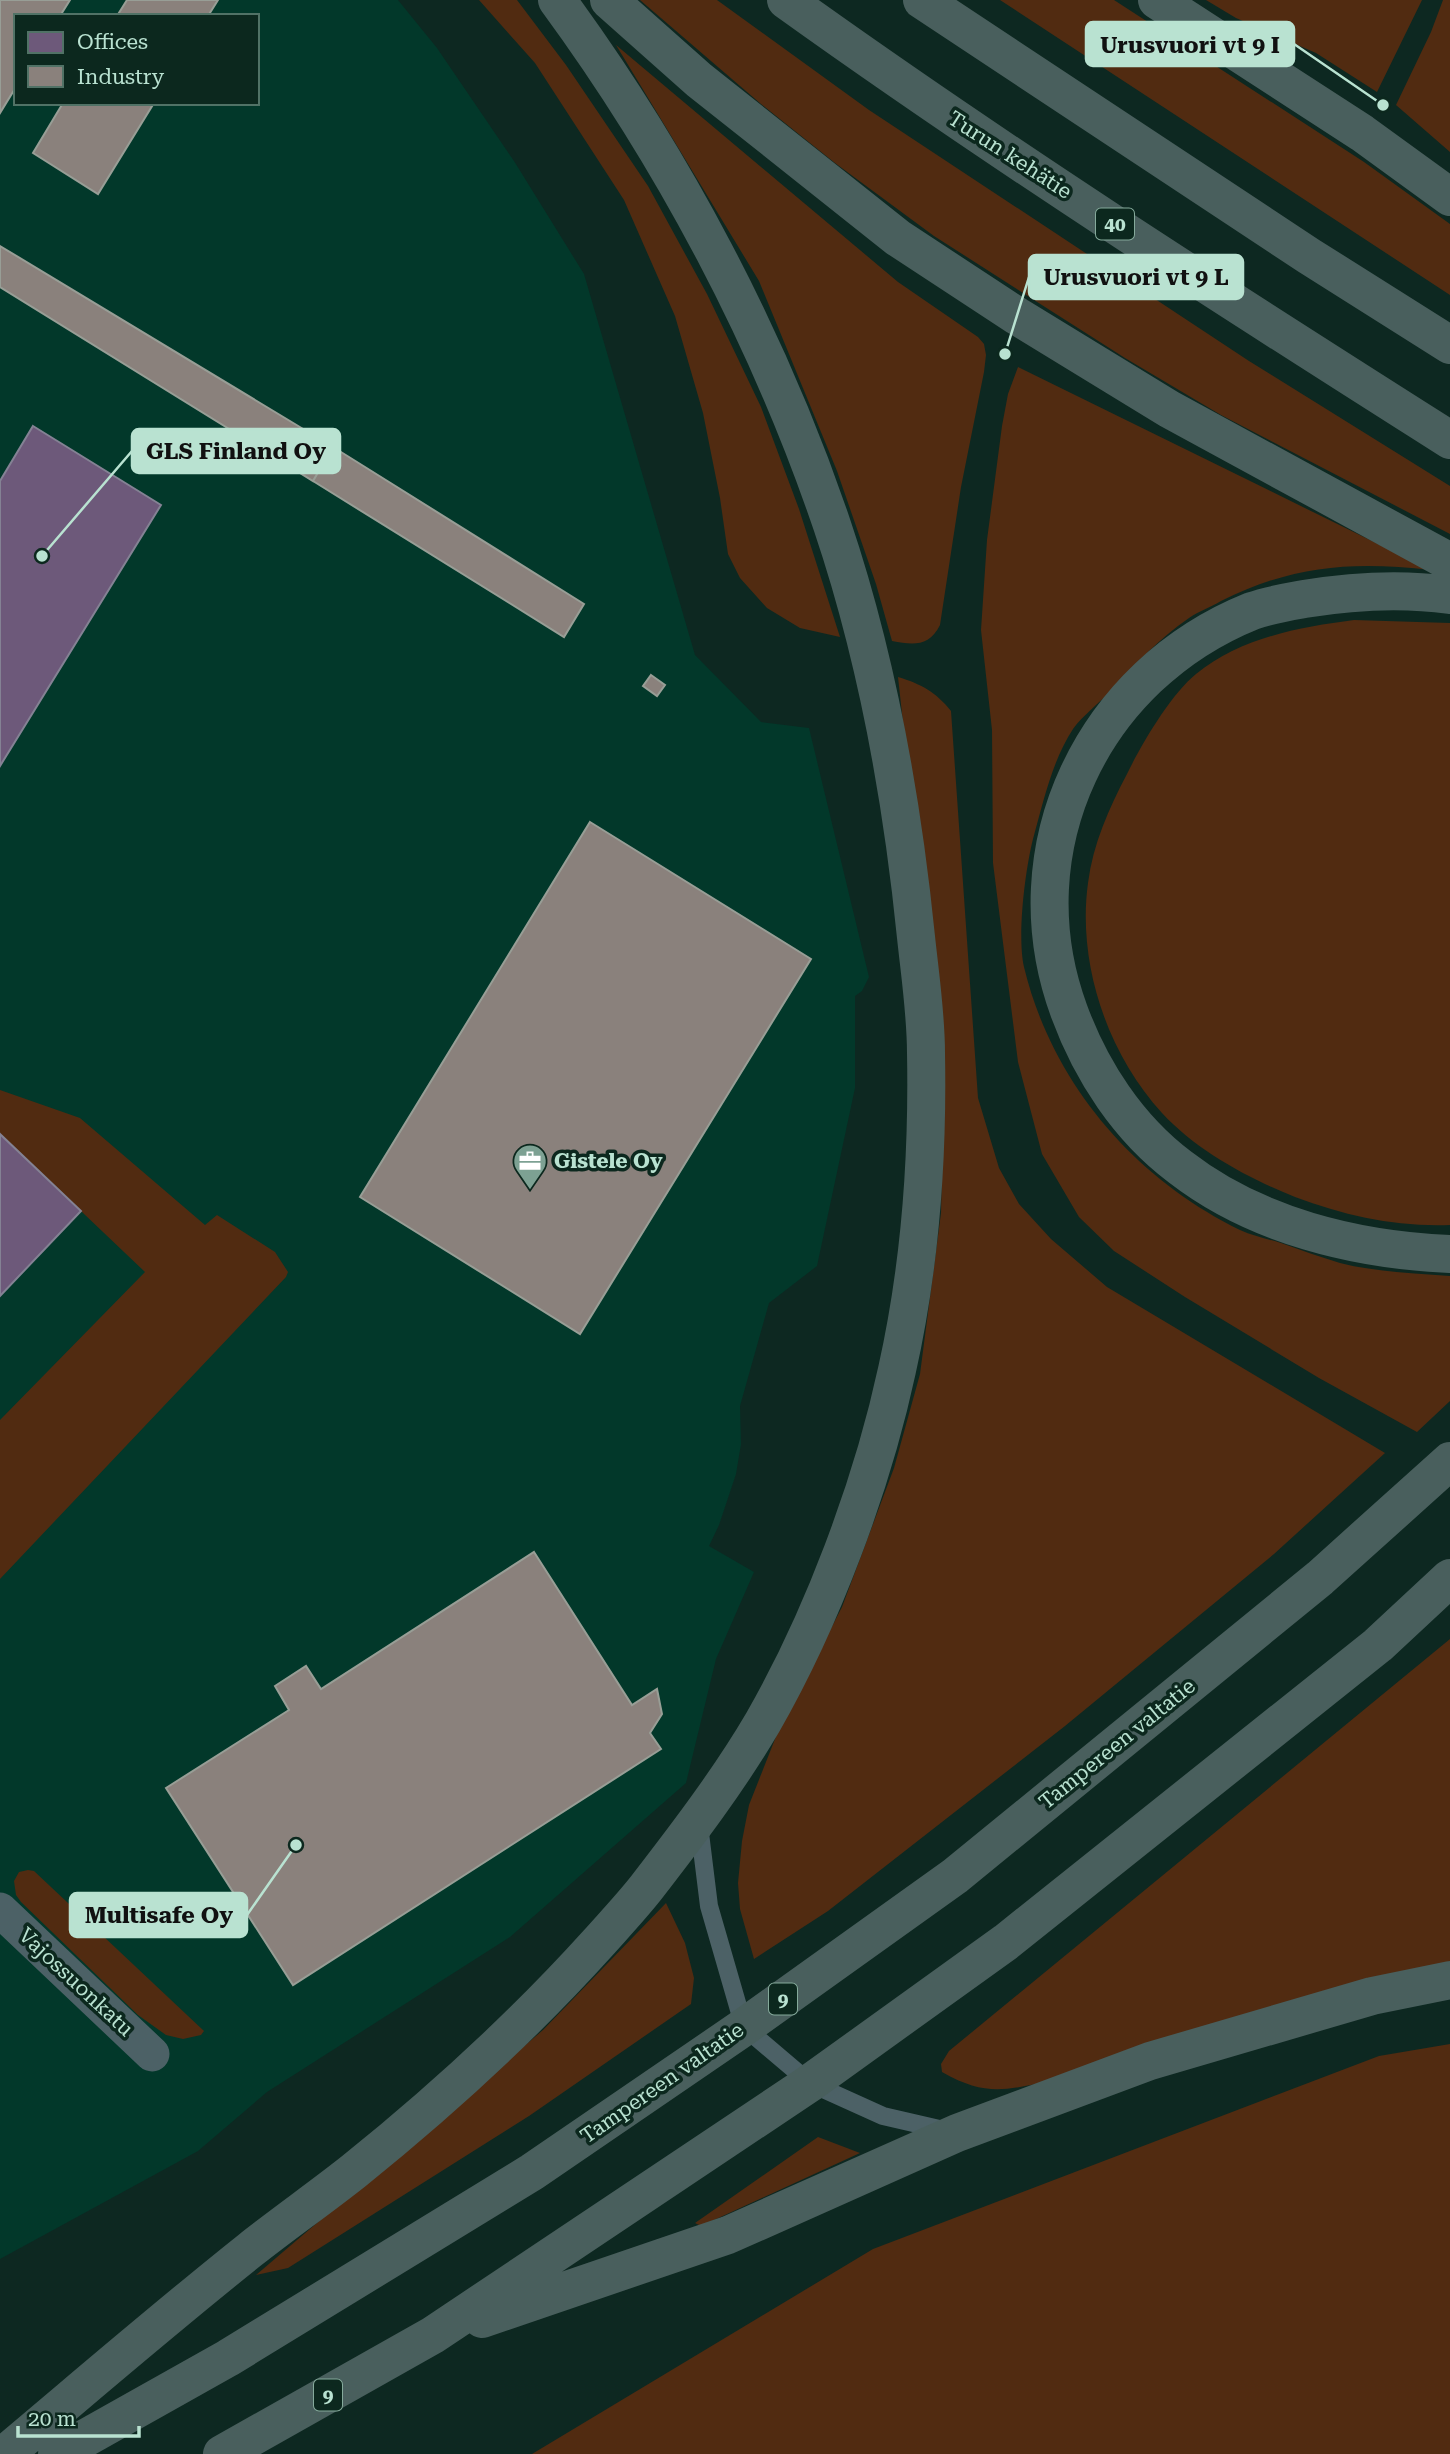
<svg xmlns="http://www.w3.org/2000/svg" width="1450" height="2454" viewBox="0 0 1450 2454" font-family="'Roboto Serif',serif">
	<rect width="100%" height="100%" fill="#0d2821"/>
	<!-- built -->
	<path fill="#02382a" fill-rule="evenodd" d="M0,0H398L437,48L514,161L584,274L695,655L761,722L809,728L869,977L862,991L855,996V1088L817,1266L769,1303L740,1406L741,1444L736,1474L719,1525L709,1546L754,1572L716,1659L686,1783L510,1937L267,2092L198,2151L0,2259ZM16,16H257V103H16Z"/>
	<!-- green -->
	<path fill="#512b11" d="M479,0H517L566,65L648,186L707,294L761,407L799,509L840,637L800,628L767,608L740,578L728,554L720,498L703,413L675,316L624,200L535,63Z
		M640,0H717L869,110L1249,361L1450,486V534L1221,415L1125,358L934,236L835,163L761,104Z
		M1000,0H1114L1364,162L1450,224V295Z
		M1206,0H1422L1377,92L1316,53L1236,18Z
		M1443,0H1450V152L1396,105L1431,32Z
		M616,45L898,282L978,337L984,344L986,355L984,372L961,487L940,625C929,647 913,645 892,641L876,584L837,471L759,281Z
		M1018,367L1431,570C1353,561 1293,565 1221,601C1211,607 1199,611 1189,618C1160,638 1135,664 1112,689C1100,703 1083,715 1073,729C1052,761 1043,803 1033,839C1025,871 1017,936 1024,967C1052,1083 1134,1178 1240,1230C1253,1236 1268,1239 1281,1243C1301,1250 1320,1257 1340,1263C1375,1272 1414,1273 1450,1276V1401L1417,1432L1319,1378L1185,1297L1114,1251L1079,1217L1042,1154L1018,1062L993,863L992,730L981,630L987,540L1002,426L1008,394Z
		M1354,620L1450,623V1225C1396,1227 1346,1216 1295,1197C1248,1178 1197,1151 1162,1113C1107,1053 1077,963 1088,883C1093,844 1109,808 1127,774C1141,745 1171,694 1196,674C1240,638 1299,627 1354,620Z
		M898,677C921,684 936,692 951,711L978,1098L999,1168L1019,1204L1051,1239L1107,1287L1385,1453L1274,1554L1065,1726L828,1911L754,1959L740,1909L738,1883L742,1841L749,1805L777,1734L842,1607L894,1468L920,1374L941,1213L944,1067L927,942Z
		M0,1090L80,1118L205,1225L217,1215L275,1252L288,1272L286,1277L0,1579V1420L145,1272L0,1134Z
		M1450,1639V1963L1051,2081C1005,2090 986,2097 942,2072L941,2064L949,2051Z
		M28,1870L34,1871L204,2031L201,2035L183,2039L166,2035L138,2015L21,1902L16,1895L14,1881L19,1872Z
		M666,1903L685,1943L694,1978L691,2004L529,2116L288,2268L256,2275L543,2030Z
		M1450,2044V2454H532L873,2249L1379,2056Z
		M818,2137L860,2153L701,2226L695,2223Z"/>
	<!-- offices -->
	<path fill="#6d597a" stroke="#848294" stroke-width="2" d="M33,426L161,505L0,766V481Z
		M0,1134L81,1211L0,1296Z"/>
	<!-- industry -->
	<path fill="#8a817c" stroke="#989e96" stroke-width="2" d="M0,0H70L60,16H16V87L0,113Z
		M127,0H218L208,16H117Z
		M63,103H154L98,194L33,153Z
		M0,246L333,447L313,481L0,287Z
		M333,447L584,604L564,637L313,481Z
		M651,675L665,685L657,696L643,686Z
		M590,822L811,959L580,1334L360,1197Z
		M534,1552L632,1705L657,1689L662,1714L650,1733L661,1749L293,1985L166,1788L289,1710L275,1686L306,1666L321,1689Z"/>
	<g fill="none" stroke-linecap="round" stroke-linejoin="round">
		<!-- lane -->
		<path stroke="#4c6166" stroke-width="18" d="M699,1825L709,1906L744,2027L810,2083L883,2116L948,2131"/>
		<!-- street -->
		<path stroke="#4c6166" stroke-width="35" d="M0,1910L152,2054"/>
		<!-- highway -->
		<path stroke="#495f5d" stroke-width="38" d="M609,0L699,80L898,238L1017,316L1169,409L1450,562
			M786,0C1002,155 1226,298 1450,440
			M922,0L1309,256L1450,345
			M1157,0L1362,133L1450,197
			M1450,595C1400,588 1353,591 1304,599C1287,602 1269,605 1252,611C1093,675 1009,848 1069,1011C1091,1071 1128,1128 1180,1167C1256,1226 1356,1250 1450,1254
			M482,2319L728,2235L957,2133L1150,2061L1372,1996L1450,1980
			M5,2454C86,2386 167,2316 250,2250C284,2223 320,2198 354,2171C441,2101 524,2025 598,1943C614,1925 631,1907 646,1888C687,1835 729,1780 763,1722C822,1619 872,1486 897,1370C920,1267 928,1159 926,1053C926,1014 920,975 916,937C902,798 877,658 832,525C769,339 673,158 557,0
			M57,2454L228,2358L532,2172L744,2027L955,1876L1320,1578L1450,1461
			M222,2454L433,2335L810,2083L1006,1942L1378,1645L1450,1578"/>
	</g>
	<!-- icons -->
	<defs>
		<g id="office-pin" transform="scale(1.75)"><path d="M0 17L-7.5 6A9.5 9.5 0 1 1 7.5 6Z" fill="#7da193" stroke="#0c281e"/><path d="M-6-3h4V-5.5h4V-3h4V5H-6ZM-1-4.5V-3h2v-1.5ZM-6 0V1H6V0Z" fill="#fff"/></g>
	</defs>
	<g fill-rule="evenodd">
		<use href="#office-pin" x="530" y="1161"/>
	</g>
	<g text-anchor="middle" stroke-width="7" stroke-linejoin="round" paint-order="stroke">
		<!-- shield labels -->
		<g fill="#0c281e" stroke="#85aa9b" stroke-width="2">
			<rect x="1096" y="208.5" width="38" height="31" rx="5"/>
			<rect x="769" y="1983.5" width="28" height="31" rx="5"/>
			<rect x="314" y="2379.5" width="28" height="31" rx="5"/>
		</g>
		<g font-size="19" font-weight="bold" fill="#b9e2d1">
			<text x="1115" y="231">40</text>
			<text x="783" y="2006">9</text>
			<text x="328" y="2402">9</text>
		</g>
		<!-- street labels -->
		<g font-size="21" fill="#b9e2d1" stroke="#0c281e">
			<text transform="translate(1010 155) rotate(33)" y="7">Turun kehätie</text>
			<text transform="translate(1117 1744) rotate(-39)" y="7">Tampereen valtatie</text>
			<text transform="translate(76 1982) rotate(43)" y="7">Vajossuonkatu</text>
			<text transform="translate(662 2083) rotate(-35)" y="7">Tampereen valtatie</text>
		</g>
		<!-- poi labels -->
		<g font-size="21" font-weight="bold" fill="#b9e2d1" stroke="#0c281e" text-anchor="start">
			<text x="554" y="1168">Gistele Oy</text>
		</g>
	</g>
	<!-- callouts -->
	<path fill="none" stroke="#b9e2d1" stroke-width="2.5" d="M1383 105L1294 44M1005 354L1029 277M42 556L132 451M296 1845L247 1915"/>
	<g fill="#b9e2d1" stroke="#0c281e" stroke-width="2.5">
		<circle cx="1383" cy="105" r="7"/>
		<circle cx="1005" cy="354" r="7"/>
		<circle cx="42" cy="556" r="7"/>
		<circle cx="296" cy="1845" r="7"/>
	</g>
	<g fill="#b9e2d1" stroke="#b9e2d1" stroke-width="2.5">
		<rect x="1086" y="22" width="208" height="44" rx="7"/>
		<rect x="1029" y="255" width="214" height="44" rx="7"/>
		<rect x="132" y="429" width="208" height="44" rx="7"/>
		<rect x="70" y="1893" width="177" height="44" rx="7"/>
	</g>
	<g font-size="23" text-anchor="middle" font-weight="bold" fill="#111">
		<text x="1190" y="53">Urusvuori vt 9 I</text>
		<text x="1136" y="285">Urusvuori vt 9 L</text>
		<text x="236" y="459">GLS Finland Oy</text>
		<text x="159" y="1923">Multisafe Oy</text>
	</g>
	<!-- legend -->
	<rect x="14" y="14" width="245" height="91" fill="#0c281e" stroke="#517266" stroke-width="2"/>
	<rect x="28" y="32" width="35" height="21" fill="#6d597a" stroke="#517266" stroke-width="2"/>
	<text x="77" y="49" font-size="21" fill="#b9e2d1">Offices</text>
	<rect x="28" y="66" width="35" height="21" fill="#8a817c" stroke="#517266" stroke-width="2"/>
	<text x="77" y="84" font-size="21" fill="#b9e2d1">Industry</text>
	<!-- scale -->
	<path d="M18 2426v10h121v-10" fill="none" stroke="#b9e2d1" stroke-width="3.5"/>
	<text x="28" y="2426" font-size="21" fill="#b9e2d1" stroke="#0c281e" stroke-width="5" paint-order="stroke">20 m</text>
</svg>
